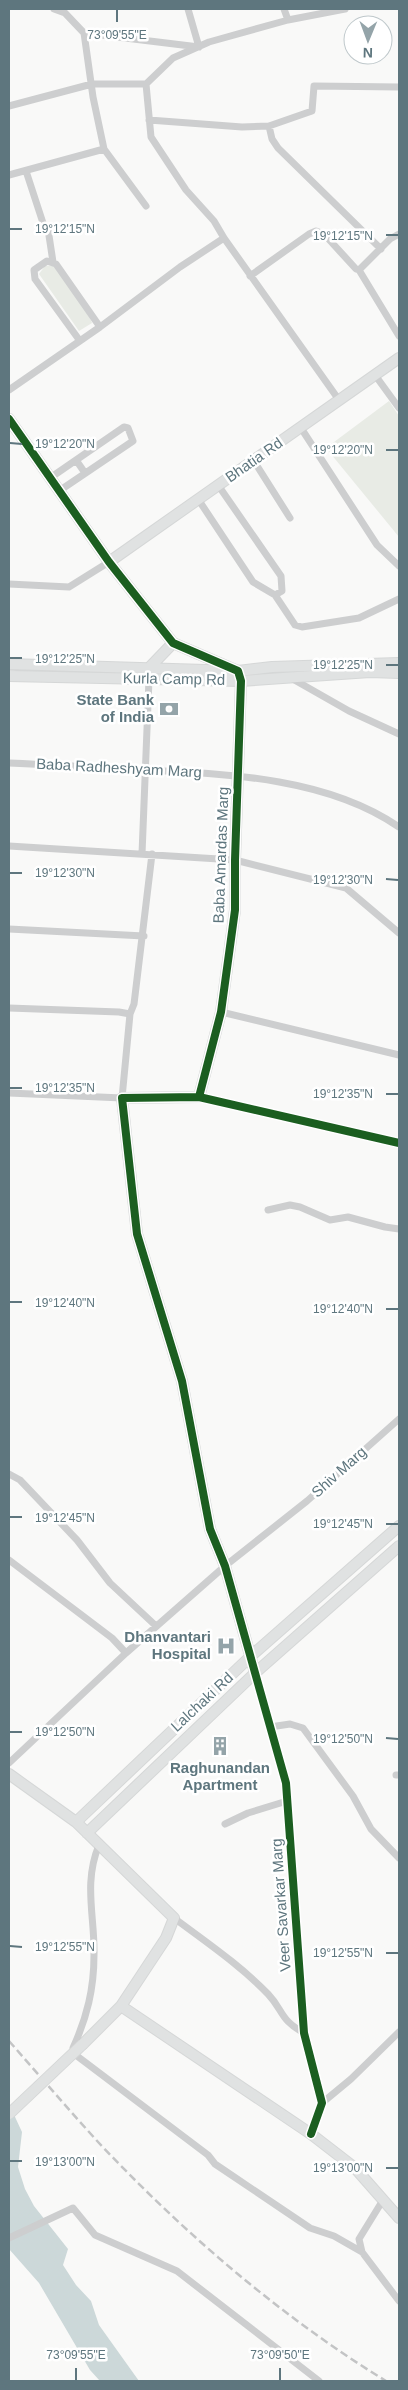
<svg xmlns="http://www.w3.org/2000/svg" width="408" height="2390" viewBox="0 0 408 2390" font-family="Helvetica,sans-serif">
	<rect width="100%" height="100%" fill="#f9f9f8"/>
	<!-- green -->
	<path fill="#e8ebe5" d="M55,265L86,306L92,323L79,331L39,274L45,266Z
		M389,401L399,416V537L326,448Z"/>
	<!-- water -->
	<path fill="#ccd8d9" d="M9,2104L22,2132L18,2167L25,2189L34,2206L68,2249L63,2265L76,2285L91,2301L99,2325L139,2381H100L90,2370L39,2283L9,2249Z"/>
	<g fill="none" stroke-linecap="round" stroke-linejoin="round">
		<!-- secondary casing -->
		<g stroke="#d5d7d7" stroke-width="12">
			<path id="secondary" d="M9,419L109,562L173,643L238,671L241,681L235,860V910L221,1012L199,1097L122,1098L137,1234L182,1381L210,1529L225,1566L255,1673
				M109,562L399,358
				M9,664L238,671L272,667L399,663
				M149,672V668L173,643
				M9,676L241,681L370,672L399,673
				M9,1774L76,1822L174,1918L166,1938L121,2006L83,2044
				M76,1822L251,1656L399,1526
				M87,1833L255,1673L399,1546
				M121,2006L311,2134L355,2168L399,2218"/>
		</g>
		<!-- street -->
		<path stroke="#cdcecf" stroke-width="7" d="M54,9L65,13L84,33L93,97L104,149L146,206
			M284,9L288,20
			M84,33L199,47L188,9
			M9,106L92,84H146
			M149,120L242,127L269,126L312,111L314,86L399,87
			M269,126L272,139L278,148L381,249
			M26,171L43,223L48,229L53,262
			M9,175L104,149
			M224,238L339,400
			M359,270L399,336
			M250,276L309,234L316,231L324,234L356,269L359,270L390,239L399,234
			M80,341L35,279L34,270L47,261L56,264L100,327
			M375,375L399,408
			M9,390L100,327L180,267L224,238L214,221L186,190L151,137L146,84L173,58L209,42L288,20L345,9
			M301,428L377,545L399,566
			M76,460L85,473
			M254,461L290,518
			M50,478L124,427L128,428L133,441L59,491
			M218,485L281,576L282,591L275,595
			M198,499L253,582L275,595L295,625L302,627L359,618L399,599
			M9,584L69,587L109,562
			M291,678L349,711L399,734
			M9,763C55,765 100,767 146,770C230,774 328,778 399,827
			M9,846L235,860L346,888L399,933
			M142,854L149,679
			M9,929L144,936
			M9,1008L119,1012L130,1014
			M221,1012L399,1055
			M9,1093L122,1098L130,1014L134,1004L152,854
			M199,1097L399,1143
			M268,1210L290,1205L300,1207L330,1220L348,1217L385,1227L399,1229
			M9,1474L20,1480L77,1540L110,1583L156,1626
			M9,1560L112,1638L126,1653
			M255,1673L286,1783L304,2033L322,2103L311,2134
			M270,1727L290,1724L303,1728L353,1796L371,1829L399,1858
			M9,1763L126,1653L225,1566L307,1501L399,1419
			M396,1775H399
			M225,1824L248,1813L287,1801
			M99,1845C83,1883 95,1917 94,1955C94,1989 87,2017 73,2048L77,2056L208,2155L215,2164L310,2228L334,2236L362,2252L399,2301
			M174,1918C206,1942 240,1965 268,1994C284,2011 279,2019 304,2033
			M322,2103L351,2079L399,2032
			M9,2238L73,2208L95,2235L177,2271L319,2381
			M362,2252L359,2239L383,2200"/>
		<!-- secondary -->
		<use href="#secondary" stroke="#e0e2e2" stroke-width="10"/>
		<!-- rail -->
		<path stroke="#c3c4c5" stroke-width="2.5" stroke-dasharray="8 4" stroke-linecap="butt" d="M9,2041C39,2075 68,2109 99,2143C184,2233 280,2316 386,2381"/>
		<!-- secondary-bridge casing -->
		<g stroke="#d5d7d7" stroke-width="12" stroke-linecap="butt">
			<path id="secondary-bridge" d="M9,2114L83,2044"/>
		</g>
		<!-- secondary-bridge -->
		<use href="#secondary-bridge" stroke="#e0e2e2" stroke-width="10"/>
		<!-- cycleway casing -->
		<g stroke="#fff" stroke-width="11">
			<path id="cycleway" d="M9,419L109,562L173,643L238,671L241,681L235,860V910L221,1012L199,1097
				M311,2134L322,2103L304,2033L286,1783L225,1566L210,1529L182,1381L137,1234L122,1098L199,1097L399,1143"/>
		</g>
		<!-- cycleway -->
		<use href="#cycleway" stroke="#1b5e20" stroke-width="8"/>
	</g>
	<!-- ticks -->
	<path fill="none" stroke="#5e767e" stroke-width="2" d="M117,22V10M10,229H22M386,235H398M10,443L22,444M386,450H398M10,658H22M386,665H398M10,873H22M386,879L398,880M10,1088H22M386,1094H398M10,1302H22M386,1309H398M10,1517H22M386,1524H398M10,1732H22M386,1738L398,1739M10,1946L22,1947M386,1953H398M10,2161H22M386,2168H398M76,2380V2368M280,2380V2368"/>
	<!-- icons -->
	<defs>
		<g id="bank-bare" transform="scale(1.5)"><path d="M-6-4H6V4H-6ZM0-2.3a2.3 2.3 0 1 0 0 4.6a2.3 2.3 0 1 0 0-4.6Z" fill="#94a4a9" stroke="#fff" stroke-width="2.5" paint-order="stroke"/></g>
		<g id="hospital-bare" transform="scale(1.5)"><path d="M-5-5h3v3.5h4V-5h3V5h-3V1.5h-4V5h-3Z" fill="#94a4a9" stroke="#fff" stroke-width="2.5" paint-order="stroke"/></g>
		<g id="building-bare" transform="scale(1.5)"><path d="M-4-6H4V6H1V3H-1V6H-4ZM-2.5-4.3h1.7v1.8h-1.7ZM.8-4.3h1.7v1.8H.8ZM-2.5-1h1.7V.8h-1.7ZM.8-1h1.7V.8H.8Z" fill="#94a4a9" stroke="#fff" stroke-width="2.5" paint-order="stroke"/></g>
	</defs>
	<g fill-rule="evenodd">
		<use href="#bank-bare" x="169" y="709"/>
		<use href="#hospital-bare" x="226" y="1646"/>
		<use href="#building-bare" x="220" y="1746"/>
	</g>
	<g text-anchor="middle" stroke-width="5" stroke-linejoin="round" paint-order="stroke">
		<!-- street labels -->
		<g font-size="15" fill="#5e767e" stroke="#fff">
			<text transform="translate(254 460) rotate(-35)" y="5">Bhatia Rd</text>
			<text transform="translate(174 679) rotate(1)" y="5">Kurla Camp Rd</text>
			<text transform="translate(119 768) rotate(3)" y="5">Baba Radheshyam Marg</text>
			<text transform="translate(221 855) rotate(-88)" y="5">Baba Amardas Marg</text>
			<text transform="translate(339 1472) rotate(-42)" y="5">Shiv Marg</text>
			<text transform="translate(202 1702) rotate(-43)" y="5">Lalchaki Rd</text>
			<text transform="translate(281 1905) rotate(-94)" y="5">Veer Savarkar Marg</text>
		</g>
		<!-- poi labels -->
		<g font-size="15" font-weight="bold" fill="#5e767e" stroke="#fff" text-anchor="end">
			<text x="154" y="705">State Bank<tspan x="154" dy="17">of India</tspan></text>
			<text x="211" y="1642">Dhanvantari<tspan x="211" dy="17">Hospital</tspan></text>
			<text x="220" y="1773" text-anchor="middle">Raghunandan<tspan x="220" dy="17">Apartment</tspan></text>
		</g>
	</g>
	<g font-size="12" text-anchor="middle" fill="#5e767e" stroke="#fff" stroke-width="5" stroke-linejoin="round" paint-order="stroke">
		<text x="117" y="39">73°09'55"E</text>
		<text x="65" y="233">19°12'15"N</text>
		<text x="343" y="240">19°12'15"N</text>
		<text x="65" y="448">19°12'20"N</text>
		<text x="343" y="454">19°12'20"N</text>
		<text x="65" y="663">19°12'25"N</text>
		<text x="343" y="669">19°12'25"N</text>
		<text x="65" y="877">19°12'30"N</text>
		<text x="343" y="884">19°12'30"N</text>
		<text x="65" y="1092">19°12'35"N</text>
		<text x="343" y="1098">19°12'35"N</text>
		<text x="65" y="1307">19°12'40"N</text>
		<text x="343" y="1313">19°12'40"N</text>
		<text x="65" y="1522">19°12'45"N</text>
		<text x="343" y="1528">19°12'45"N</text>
		<text x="65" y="1736">19°12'50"N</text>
		<text x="343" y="1743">19°12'50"N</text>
		<text x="65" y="1951">19°12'55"N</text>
		<text x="343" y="1957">19°12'55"N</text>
		<text x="65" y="2166">19°13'00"N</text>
		<text x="343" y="2172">19°13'00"N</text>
		<text x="76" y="2359">73°09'55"E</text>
		<text x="280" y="2359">73°09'50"E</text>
	</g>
	<!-- border -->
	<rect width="408" height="2390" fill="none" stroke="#5e767e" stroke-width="20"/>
	<!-- north arrow -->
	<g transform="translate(368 40) rotate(181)"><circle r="24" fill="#ffffff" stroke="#bfc8cb"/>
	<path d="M0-4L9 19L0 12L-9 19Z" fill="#94a4a9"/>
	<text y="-8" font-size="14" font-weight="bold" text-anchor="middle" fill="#5e767e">N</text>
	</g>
</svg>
